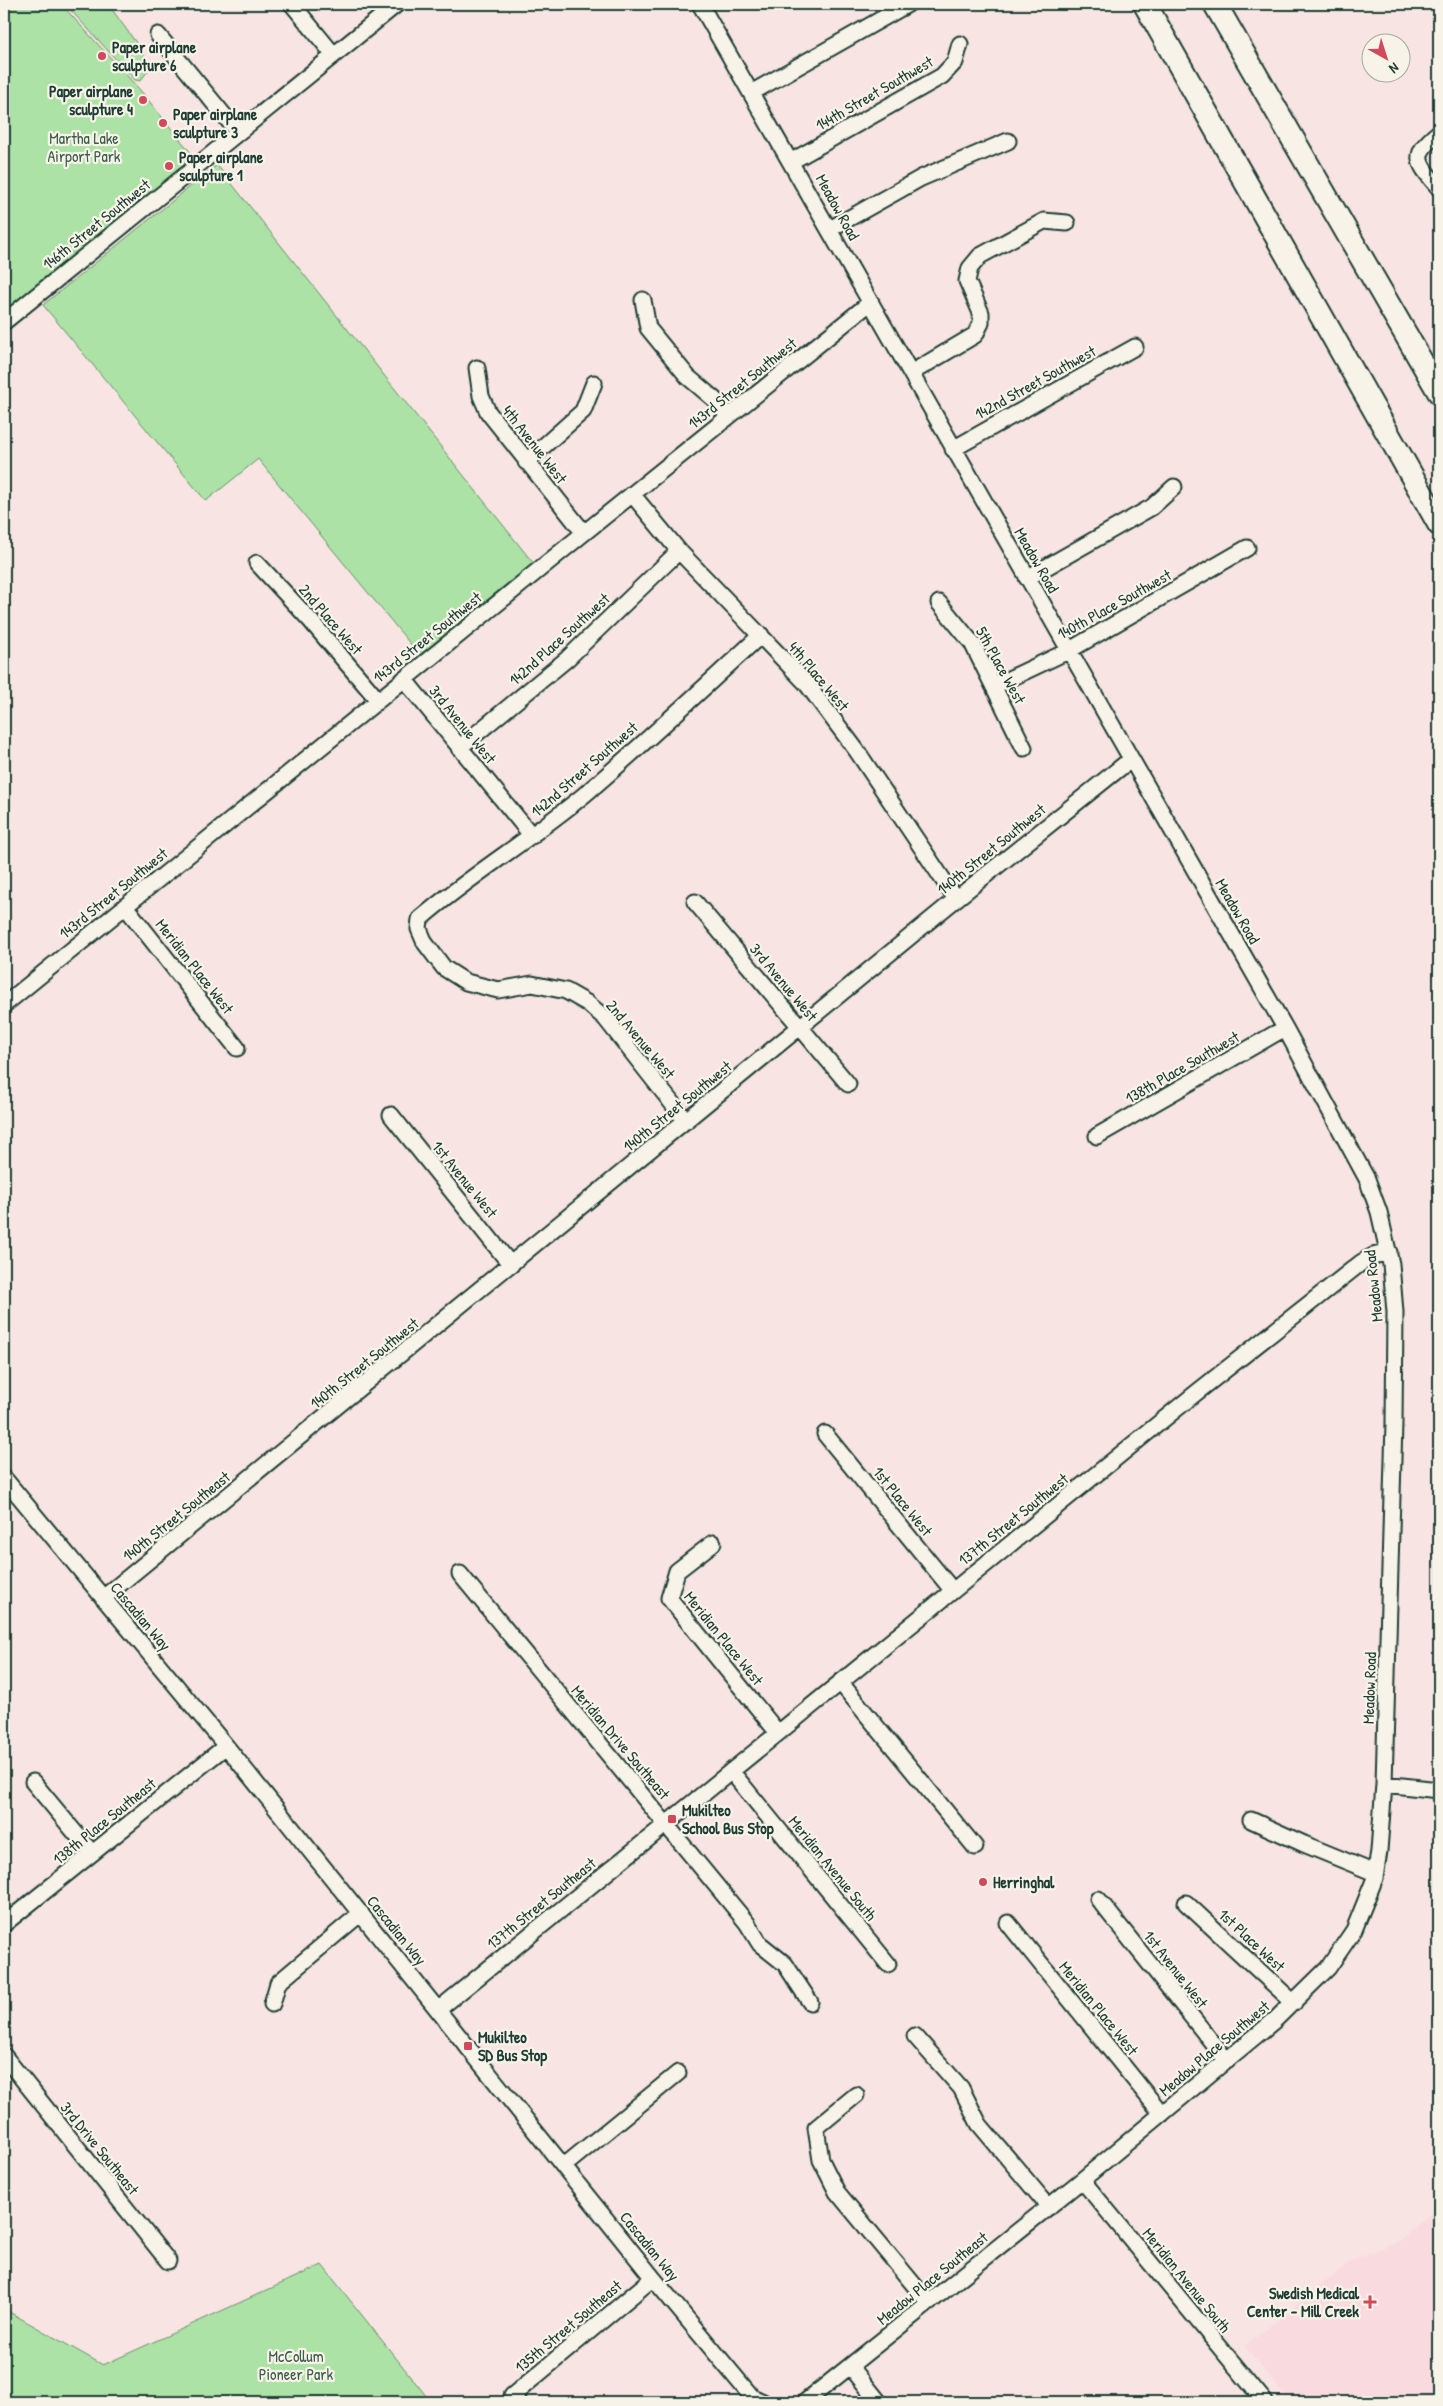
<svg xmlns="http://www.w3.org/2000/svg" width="1443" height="2406" viewBox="0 0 1443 2406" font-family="'Patrick Hand',sans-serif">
	<rect width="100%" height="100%" fill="#f8e4e2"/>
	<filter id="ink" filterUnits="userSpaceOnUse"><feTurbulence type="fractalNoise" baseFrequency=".02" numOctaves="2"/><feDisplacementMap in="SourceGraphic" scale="10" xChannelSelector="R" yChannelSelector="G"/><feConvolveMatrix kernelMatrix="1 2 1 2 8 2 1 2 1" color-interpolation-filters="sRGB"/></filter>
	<g filter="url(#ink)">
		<!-- built -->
		<path fill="#f9dade" d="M1439,2206V2402H1290L1245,2346L1355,2259L1400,2240Z"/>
		<!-- green -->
		<path fill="#ace2a5" stroke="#66906c" d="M4,4H61L140,90L196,159L11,308L4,299Z
			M65,4H108L142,51L148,71L140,81L135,80Z
			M217,165L534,564L421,657L258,459L206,501L43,305Z
			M322,2265L431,2402H4V2309L103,2365Z"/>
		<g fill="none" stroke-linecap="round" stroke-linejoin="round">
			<!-- minor casing -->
			<g stroke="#1f3d34" stroke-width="19">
				<path id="minor" d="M292,4L333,54
					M700,4L1285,1028L1367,1179L1379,1212L1391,1264L1395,1312L1394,1423L1384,1784L1379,1851L1375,1878L1354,1930L1328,1968L1275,2020L1082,2180L805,2402
					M158,35L237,131
					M751,93L908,4
					M1439,132C1410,156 1417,162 1439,188
					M792,161L942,76L955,62L960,44
					M830,229L921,178L1008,141
					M643,300L648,328L688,377L714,399L729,416
					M4,322L397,4
					M477,368L481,396L488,412L584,533
					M911,373L975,335L981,323V313L967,281L970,268L980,256L1044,221L1067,223
					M953,449L1135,347
					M526,462L583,411L594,383
					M632,494L679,551L806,683L857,751L956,899
					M257,563L310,620L378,700
					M1027,578L1152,507L1174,487
					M939,603L972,643L1024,748
					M404,679L532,836
					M994,686L1068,651L1247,548
					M459,748L567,659L679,551
					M695,902L848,1084
					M125,906L237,1048
					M4,1005L584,533L871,302
					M391,1115L511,1265
					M686,1121L605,1018L587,1003L566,991L532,984L498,990L466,982L444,968L425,943L419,929L420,919C472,874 531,839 584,795C644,744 702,689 761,635
					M1097,1136L1285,1028
					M825,1434L953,1591
					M4,1478L226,1746L653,2278L752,2397L763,2402
					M713,1543L677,1571L669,1598L778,1733
					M460,1574L747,1923L760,1944L785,1964L810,2002
					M103,1598L956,899L1130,760
					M840,1682L975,1847
					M731,1771L888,1964
					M33,1782L92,1853
					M1384,1784L1439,1790
					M1251,1820L1304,1844L1375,1873
					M1098,1899L1227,2061
					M1186,1903L1294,2003
					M1008,1923L1162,2114
					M4,1924L226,1746
					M272,2004L278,1983L361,1913
					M439,2009L1196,1393L1362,1262L1373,1256L1389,1252
					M915,2036L961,2088L979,2124L1049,2207
					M4,2056L168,2261
					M856,2095L816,2128L821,2160L837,2192L929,2303
					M564,2166L678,2073
					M1082,2180L1265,2402
					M851,2367L879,2402
					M518,2402L512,2396L653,2278"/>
			</g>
			<!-- highway casing -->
			<g stroke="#1f3d34" stroke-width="26">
				<path id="highway" d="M1145,4L1439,524
					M1215,4L1439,392"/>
			</g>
			<!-- minor -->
			<use href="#minor" stroke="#f7f3e8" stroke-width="15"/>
			<!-- highway -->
			<use href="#highway" stroke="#f7f3e8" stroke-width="22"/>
		</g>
	</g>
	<!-- markers -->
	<g fill="#d1495b" stroke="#f7f3e8" stroke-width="2">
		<circle cx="102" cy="56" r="5"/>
		<circle cx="143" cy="100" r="5"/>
		<circle cx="163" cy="123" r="5"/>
		<circle cx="169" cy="166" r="5"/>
		<rect x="667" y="1814" width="10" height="10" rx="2.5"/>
		<circle cx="983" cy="1882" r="5"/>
		<rect x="463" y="2041" width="10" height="10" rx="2.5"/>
		<path d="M1367.5 2294.5h5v5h5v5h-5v5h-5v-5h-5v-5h5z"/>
	</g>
	<g text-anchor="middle" stroke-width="4.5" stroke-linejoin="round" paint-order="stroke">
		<!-- poi labels -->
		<g font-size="16" font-weight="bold" fill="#1f3d34" stroke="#f7f3e8" text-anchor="start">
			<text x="112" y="53">Paper airplane<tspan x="112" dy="18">sculpture 6</tspan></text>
			<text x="133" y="97" text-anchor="end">Paper airplane<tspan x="133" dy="18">sculpture 4</tspan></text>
			<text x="173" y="120">Paper airplane<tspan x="173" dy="18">sculpture 3</tspan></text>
			<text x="179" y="163">Paper airplane<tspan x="179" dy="18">sculpture 1</tspan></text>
			<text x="682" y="1816">Mukilteo<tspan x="682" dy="18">School Bus Stop</tspan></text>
			<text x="993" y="1888">Herringhal</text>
			<text x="478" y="2043">Mukilteo<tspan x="478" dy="18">SD Bus Stop</tspan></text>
			<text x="1359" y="2299" text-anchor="end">Swedish Medical<tspan x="1359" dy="18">Center - Mill Creek</tspan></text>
		</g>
		<!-- street labels -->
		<g font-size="16" fill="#1f3d34" stroke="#f7f3e8">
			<text transform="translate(874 93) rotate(-30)" y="6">144th Street Southwest</text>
			<text transform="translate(838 207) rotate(61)" y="6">Meadow Road</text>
			<text transform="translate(96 224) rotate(-39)" y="6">146th Street Southwest</text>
			<text transform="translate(1035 382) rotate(-29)" y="6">142nd Street Southwest</text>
			<text transform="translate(742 383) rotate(-39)" y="6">143rd Street Southwest</text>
			<text transform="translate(535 444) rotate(52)" y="6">4th Avenue West</text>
			<text transform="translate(1037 560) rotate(60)" y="6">Meadow Road</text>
			<text transform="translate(1114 604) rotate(-29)" y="6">140th Place Southwest</text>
			<text transform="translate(331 619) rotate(49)" y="6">2nd Place West</text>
			<text transform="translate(427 637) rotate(-39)" y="6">143rd Street Southwest</text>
			<text transform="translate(559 639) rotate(-42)" y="6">142nd Place Southwest</text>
			<text transform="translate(1001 665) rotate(61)" y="6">5th Place West</text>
			<text transform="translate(819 676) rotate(50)" y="6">4th Place West</text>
			<text transform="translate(463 724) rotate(51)" y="6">3rd Avenue West</text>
			<text transform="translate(584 769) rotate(-41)" y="6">142nd Street Southwest</text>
			<text transform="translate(991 849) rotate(-39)" y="6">140th Street Southwest</text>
			<text transform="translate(113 893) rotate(-39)" y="6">143rd Street Southwest</text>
			<text transform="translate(1238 911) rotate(60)" y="6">Meadow Road</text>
			<text transform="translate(195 966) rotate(52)" y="6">Meridian Place West</text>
			<text transform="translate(784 982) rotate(50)" y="6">3rd Avenue West</text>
			<text transform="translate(641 1039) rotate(50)" y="6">2nd Avenue West</text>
			<text transform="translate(1182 1067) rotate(-30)" y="6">138th Place Southwest</text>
			<text transform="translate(677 1106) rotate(-39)" y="6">140th Street Southwest</text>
			<text transform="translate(465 1179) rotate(51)" y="6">1st Avenue West</text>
			<text transform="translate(1373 1286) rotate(-96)" y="6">Meadow Road</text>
			<text transform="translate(364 1363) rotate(-39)" y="6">140th Street Southwest</text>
			<text transform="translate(903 1501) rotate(51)" y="6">1st Place West</text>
			<text transform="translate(176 1516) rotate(-39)" y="6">140th Street Southeast</text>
			<text transform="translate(1013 1519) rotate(-39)" y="6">137th Street Southwest</text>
			<text transform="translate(141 1616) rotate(50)" y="6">Cascadian Way</text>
			<text transform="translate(724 1638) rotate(51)" y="6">Meridian Place West</text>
			<text transform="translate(1369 1688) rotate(-88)" y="6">Meadow Road</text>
			<text transform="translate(621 1742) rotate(50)" y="6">Meridian Drive Southeast</text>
			<text transform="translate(104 1821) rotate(-39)" y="6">138th Place Southeast</text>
			<text transform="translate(833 1868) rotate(51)" y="6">Meridian Avenue South</text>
			<text transform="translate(541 1903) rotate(-39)" y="6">137th Street Southeast</text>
			<text transform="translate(397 1930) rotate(51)" y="6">Cascadian Way</text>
			<text transform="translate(1252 1940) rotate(43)" y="6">1st Place West</text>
			<text transform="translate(1176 1969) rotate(52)" y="6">1st Avenue West</text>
			<text transform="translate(1099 2008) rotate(51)" y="6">Meridian Place West</text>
			<text transform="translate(1214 2048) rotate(-40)" y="6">Meadow Place Southwest</text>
			<text transform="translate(100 2148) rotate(51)" y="6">3rd Drive Southeast</text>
			<text transform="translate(650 2246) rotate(51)" y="6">Cascadian Way</text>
			<text transform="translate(932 2278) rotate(-39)" y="6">Meadow Place Southeast</text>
			<text transform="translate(1187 2280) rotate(51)" y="6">Meridian Avenue South</text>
			<text transform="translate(568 2326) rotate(-40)" y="6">135th Street Southeast</text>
		</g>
		<!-- park labels -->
		<g font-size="16" fill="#3b5e4b" stroke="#f7f3e8">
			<text x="84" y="144">Martha Lake<tspan x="84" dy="18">Airport Park</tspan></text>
			<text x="296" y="2362">McCollum<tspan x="296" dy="18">Pioneer Park</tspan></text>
		</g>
	</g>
	<!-- margin -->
	<rect width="1443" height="2406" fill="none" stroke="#f7f3e8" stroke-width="20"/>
	<rect x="10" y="10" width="1423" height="2386" fill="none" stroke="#1f3d34" stroke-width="2" filter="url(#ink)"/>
	<!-- north arrow -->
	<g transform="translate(1386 58) rotate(141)"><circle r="24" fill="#f7f3e8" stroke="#a1aaa0"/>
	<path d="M0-4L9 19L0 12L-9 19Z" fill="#d1495b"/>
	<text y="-8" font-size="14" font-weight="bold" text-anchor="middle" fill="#1f3d34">N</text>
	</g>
</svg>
